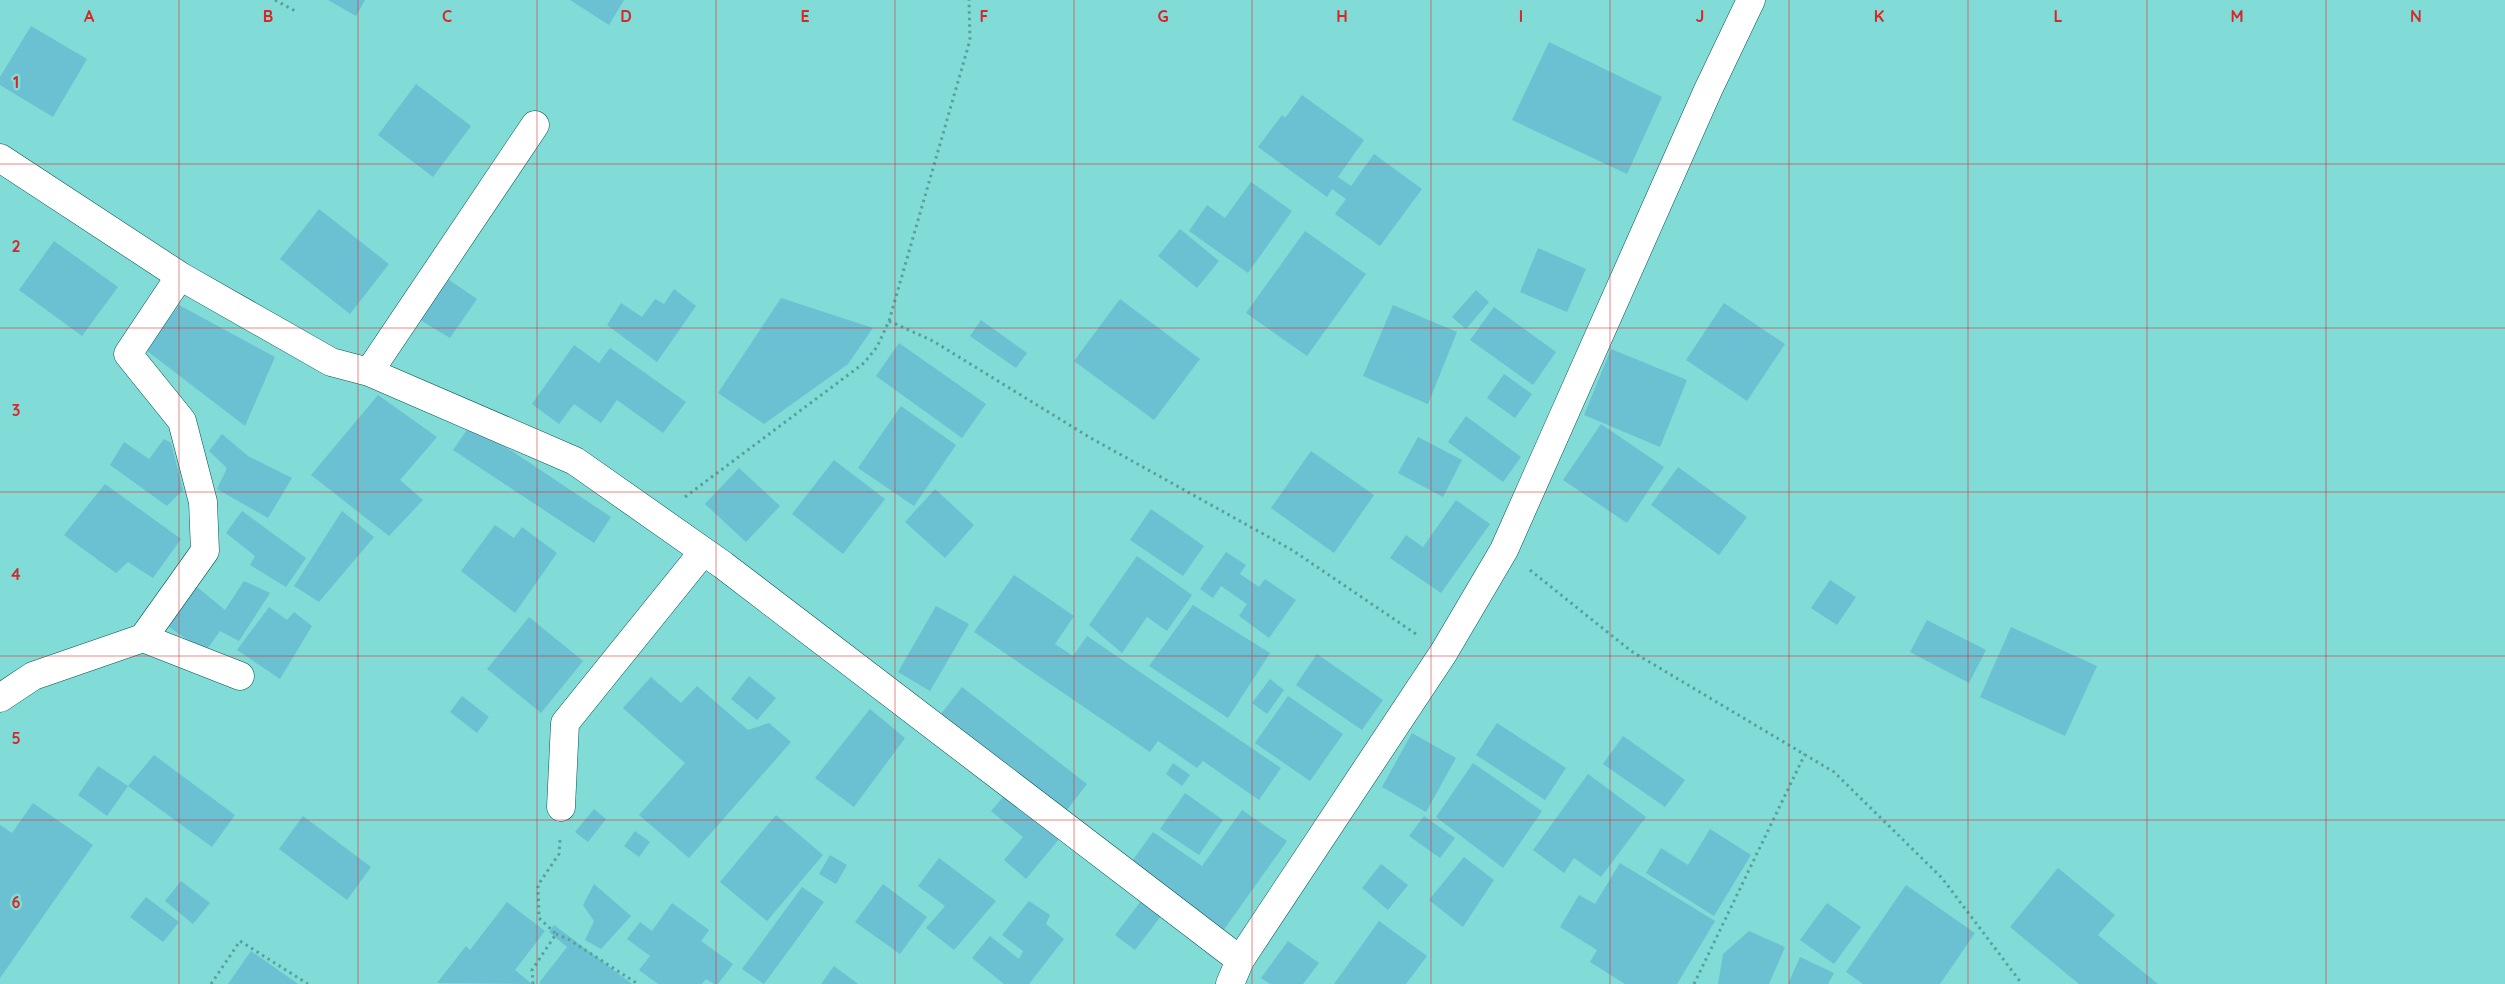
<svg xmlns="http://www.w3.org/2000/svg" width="2505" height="984" viewBox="0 0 2505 984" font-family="Quicksand,sans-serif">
	<rect width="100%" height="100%" fill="#81dbd6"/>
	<!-- building -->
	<path fill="#6bc1d1" d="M328,0H365L356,16Z
		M570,0H624L609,25Z
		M31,26L87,59L53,117L0,85V77Z
		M1549,42L1662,97L1627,174L1512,120Z
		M416,84L471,126L433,177L378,135Z
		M1302,95L1364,140L1338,177L1351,186L1374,154L1422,189L1380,246L1335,214L1346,199L1332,189L1327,197L1258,147L1282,115L1285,118Z
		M1251,182L1292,211L1248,273L1189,231L1207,205L1225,218Z
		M319,209L389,264L350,314L280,259Z
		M1180,229L1219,261L1197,288L1158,256Z
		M1305,231L1366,274L1307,356L1246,313Z
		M54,241L118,287L82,336L19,290Z
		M1538,248L1586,269L1567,312L1520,292Z
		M442,275L477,299L450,338L412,315Z
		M674,289L696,306L657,362L607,325L621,303L642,317L655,299L664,304Z
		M1476,290L1489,302L1466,329L1452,317Z
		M781,298L873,328L848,364L764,424L718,393Z
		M1120,299L1200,359L1154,420L1074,361Z
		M1724,303L1785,344L1747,401L1686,360Z
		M179,305L275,357L245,426L146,350Z
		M1393,305L1457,332L1428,404L1363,376Z
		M1494,307L1556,352L1533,385L1470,340Z
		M981,320L1027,353L1016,368L970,336Z
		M899,343L986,404L962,438L876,376Z
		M574,345L599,363L610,348L686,402L663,433L617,400L601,423L574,404L559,424L532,404Z
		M1611,349L1687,380L1660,447L1584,415Z
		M1504,374L1532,394L1515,418L1487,398Z
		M378,395L437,437L400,480L423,500L389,536L311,475Z
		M901,406L956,445L914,506L858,468Z
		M1466,416L1521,457L1503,482L1448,442Z
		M471,424L611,517L594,543L453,450Z
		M1601,424L1664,467L1627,523L1563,480Z
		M222,434L248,456L292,478L268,518L217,489L227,468L209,451Z
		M1418,437L1462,460L1443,497L1398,473Z
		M164,439L171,443L183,490L167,506L110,465L124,442L149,459Z
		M1311,451L1374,495L1334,553L1271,508Z
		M834,460L885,499L843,554L792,514Z
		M1678,467L1747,517L1719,555L1651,505Z
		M739,468L780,506L746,542L705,504Z
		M105,484L181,539L153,578L128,562L116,573L64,535Z
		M935,489L974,525L945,558L905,522Z
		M1456,500L1490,524L1441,593L1390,558L1406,535L1423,547Z
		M1151,509L1204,546L1183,576L1130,540Z
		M242,511L306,558L286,587L250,565L255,556L226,533Z
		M342,511L374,537L319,602L294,586Z
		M495,525L514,538L522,527L557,553L515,613L461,571Z
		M1226,552L1246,565L1240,574L1259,587L1265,579L1296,600L1269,638L1239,616L1247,604L1221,586L1213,598L1200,589Z
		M1137,556L1192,595L1167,631L1147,617L1122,653L1089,625Z
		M1014,575L1074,616L1055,644L1073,656L1087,636L1281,768L1259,800L1203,761L1197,768L1158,741L1150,752L974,632Z
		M1830,580L1856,597L1837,625L1811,608Z
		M244,581L270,593L239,641L220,631L205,652L169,627L191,582L225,610Z
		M1193,605L1270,653L1228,718L1149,666Z
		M936,606L969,624L930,691L898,672Z
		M269,607L287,620L294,612L312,626L280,679L237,650Z
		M529,617L583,661L541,713L487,669Z
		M1927,620L1986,650L1969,683L1910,652Z
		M2011,627L2097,666L2065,736L1980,697Z
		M1317,654L1383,700L1362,730L1296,685Z
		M749,676L776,698L757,720L731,699Z
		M651,677L681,703L697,686L748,730L769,723L791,742L689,858L639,815L685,763L623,708Z
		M1270,679L1284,690L1267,714L1252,703Z
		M962,687L1087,784L1066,811L941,714Z
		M462,696L489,717L477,733L450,712Z
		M1288,696L1343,734L1310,781L1255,743Z
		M870,709L905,738L854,807L815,778Z
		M1497,723L1566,768L1545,800L1476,755Z
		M1412,733L1456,758L1426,812L1382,787Z
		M1623,736L1685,780L1665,807L1603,764Z
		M154,755L235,815L212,847L128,786Z
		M1173,763L1190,775L1182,786L1166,774Z
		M1473,763L1542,811L1503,868L1436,817Z
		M98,766L128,786L107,816L78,795Z
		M1588,774L1646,817L1601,877L1574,858L1564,873L1533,850Z
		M1010,789L1064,833L1026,879L1004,860L1023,837L991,811Z
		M1185,793L1223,820L1199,855L1160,829Z
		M33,803L93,845L0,978V825L12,833Z
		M594,809L606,819L588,842L575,832Z
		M1242,810L1287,841L1223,931L1130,864L1153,832L1202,866Z
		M776,815L823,855L767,921L720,882Z
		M303,816L371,867L347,900L279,849Z
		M1424,816L1455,838L1440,858L1409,836Z
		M1710,829L1751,855L1714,916L1646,873L1661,848L1688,865Z
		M635,831L650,842L639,857L624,846Z
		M830,855L847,865L836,884L819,874Z
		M1464,857L1494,880L1463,927L1429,900Z
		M939,858L996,901L954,950L926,928L945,906L918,886Z
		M1620,863L1715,921L1677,984H1625L1590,962L1597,950L1560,927L1579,895L1595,904Z
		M1381,864L1408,885L1388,910L1362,888Z
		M2058,868L2115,915L2098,935L2158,984H2079L2010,927Z
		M181,881L210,903L193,924L165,901Z
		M594,884L631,916L601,949L585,940L594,921L583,905Z
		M883,884L927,917L900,954L855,922Z
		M1906,885L1975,933L1940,984H1863L1846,972Z
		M802,887L824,902L764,984L742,969Z
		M146,897L179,922L163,942L130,917Z
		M1029,901L1050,915L1046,924L1064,939L1029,984H1004L972,958L990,936L1019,959L1023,951L1002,935Z
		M1141,901L1161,916L1135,950L1115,935Z
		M507,902L545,931L515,970L532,984L437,983L466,946L470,950Z
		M672,903L709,930L701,941L733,964L718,984H714L706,979L702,984H658L639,970L650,956L627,939L640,922L652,931Z
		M1827,903L1861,927L1834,964L1800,940Z
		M1379,921L1427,956L1406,984H1334Z
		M554,925L632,984H541L539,983L567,947L549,932Z
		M1749,931L1785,947L1769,984H1718L1723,954Z
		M1288,941L1319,963L1303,984H1270L1261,978Z
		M251,951L298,984H228Z
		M1800,957L1834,973L1828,984H1788Z
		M834,966L858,984H821Z"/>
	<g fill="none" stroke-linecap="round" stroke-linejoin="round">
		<!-- minor casing -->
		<g stroke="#005452" stroke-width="29">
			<path id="minor" d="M0,158L180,276L331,362L369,372L575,461L723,565L1240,960
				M369,372L535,125
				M143,638L240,676
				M0,698L33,676L143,638L205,551L203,502L182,421L128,354L180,276
				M561,807L565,723L703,552"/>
		</g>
		<!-- tertiary casing -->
		<g stroke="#005452" stroke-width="29">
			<path id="tertiary" d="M1230,984L1240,960L1444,652L1504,550L1708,90L1751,0"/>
		</g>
		<!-- path -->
		<path stroke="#59a09c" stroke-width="3" stroke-dasharray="2.5 4" stroke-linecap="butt" d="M275,0L297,12
			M889,321L933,341L1089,437L1292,550L1416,634
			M685,497L864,363L877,347L889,321L970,40L969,0
			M1530,570L1631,651L1834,772L1942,878L2022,984
			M556,934L568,939L638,984
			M211,984L240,941L308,984
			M533,984L532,970L556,934L539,918L538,885L559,854L560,840
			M1694,984L1805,754"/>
		<!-- minor -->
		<use href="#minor" stroke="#fff" stroke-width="28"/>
		<!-- tertiary -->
		<use href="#tertiary" stroke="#fff" stroke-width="28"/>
	</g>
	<!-- grid -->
	<path fill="none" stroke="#d62828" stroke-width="1" stroke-opacity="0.55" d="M179,0V984M358,0V984M537,0V984M716,0V984M895,0V984M1074,0V984M1252,0V984M1431,0V984M1610,0V984M1789,0V984M1968,0V984M2147,0V984M2326,0V984M0,164H2505M0,328H2505M0,492H2505M0,656H2505M0,820H2505"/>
	<g font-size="16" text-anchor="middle" font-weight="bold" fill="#d62828" stroke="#81dbd6" stroke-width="5" stroke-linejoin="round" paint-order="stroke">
		<text x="89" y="22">A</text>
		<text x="268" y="22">B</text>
		<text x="447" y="22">C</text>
		<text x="626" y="22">D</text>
		<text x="805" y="22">E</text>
		<text x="984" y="22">F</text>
		<text x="1163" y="22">G</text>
		<text x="1342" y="22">H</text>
		<text x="1521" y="22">I</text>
		<text x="1700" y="22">J</text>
		<text x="1879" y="22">K</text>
		<text x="2058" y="22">L</text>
		<text x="2237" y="22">M</text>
		<text x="2416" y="22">N</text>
		<text x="16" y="88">1</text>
		<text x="16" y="252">2</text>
		<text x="16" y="416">3</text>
		<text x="16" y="580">4</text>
		<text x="16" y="744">5</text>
		<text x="16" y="908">6</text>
	</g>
</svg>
